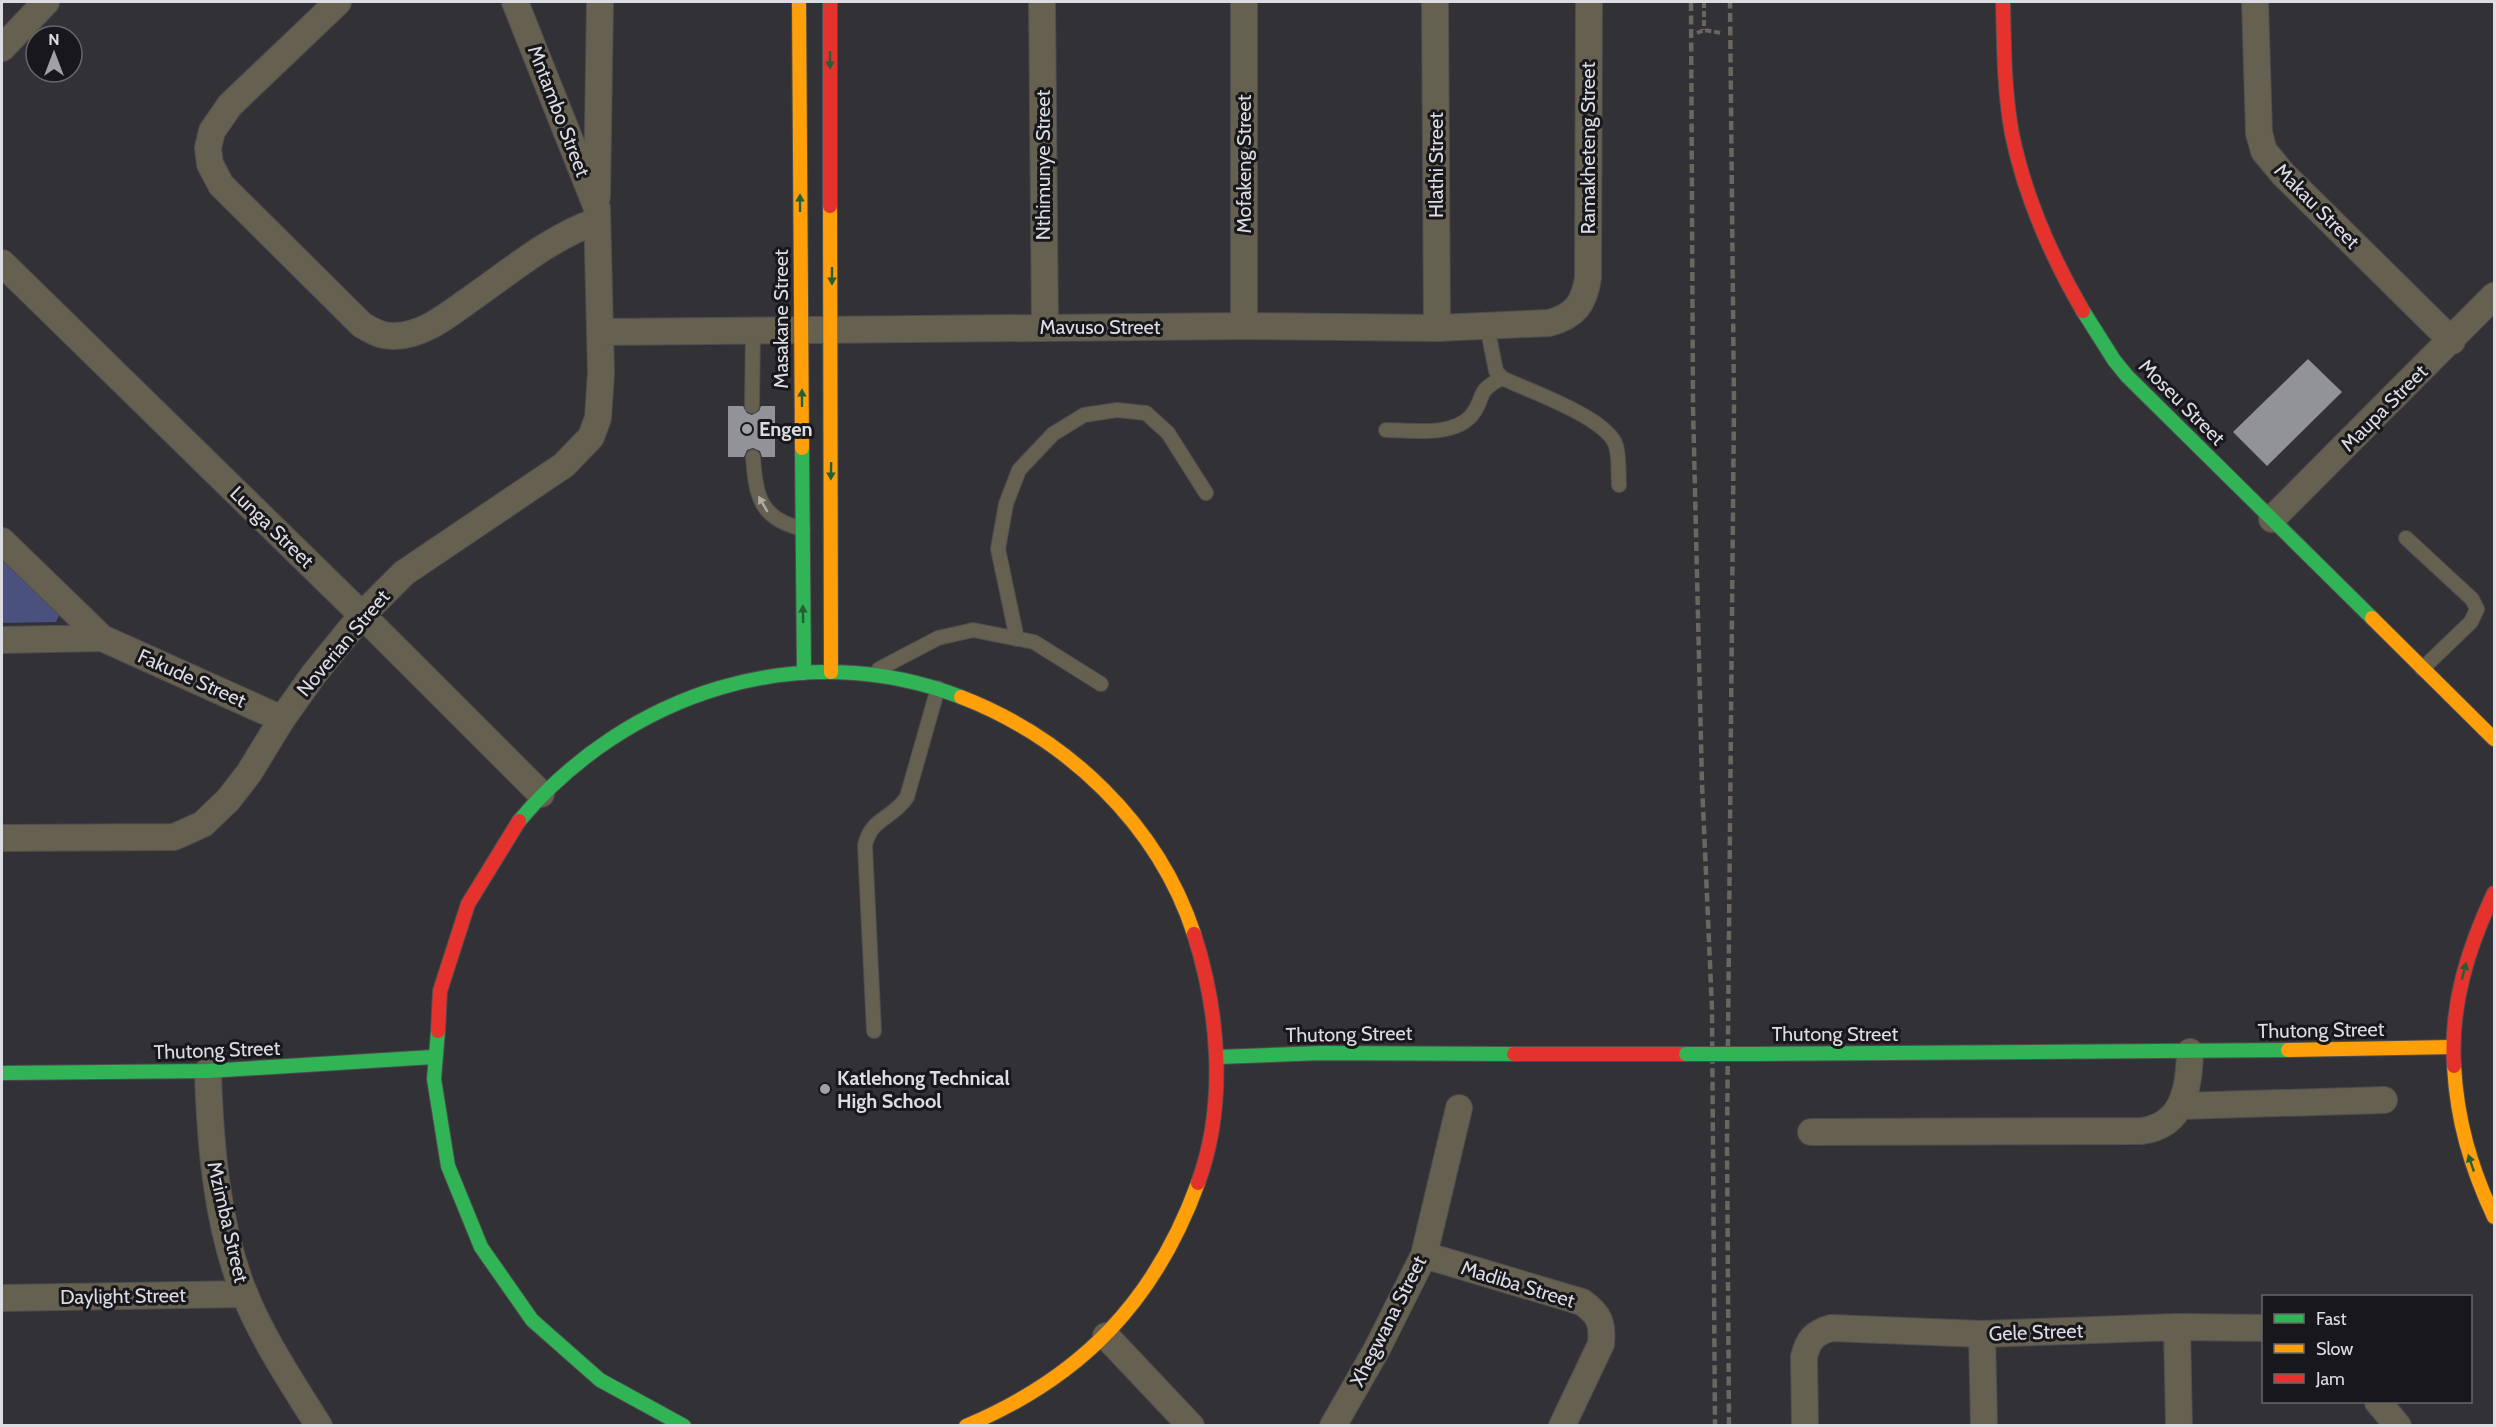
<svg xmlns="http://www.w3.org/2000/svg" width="2496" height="1427" viewBox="0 0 2496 1427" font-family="Cabin,sans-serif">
	<rect width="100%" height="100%" fill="#313136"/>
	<!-- green -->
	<path fill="#4a517e" d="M2,553L60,613L56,622L2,623Z"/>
	<!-- building -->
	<path fill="#929398" d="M2308,359L2342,392L2267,466L2233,432Z
		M728,406H743L747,413L752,415L759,411L761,406H775V457H762L760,451L753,448L747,450L744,457H728Z"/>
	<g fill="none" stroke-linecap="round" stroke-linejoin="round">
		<!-- lane casing -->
		<g stroke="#4d4d51" stroke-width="16">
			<path id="lane" d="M1487,326L1496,371L1502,378C1530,391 1602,416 1615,443C1620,455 1618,473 1619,485
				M752,406L753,330
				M1386,430C1411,430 1452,437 1471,416C1487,397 1473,393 1502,378
				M753,457C756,497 760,519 803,529
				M2406,538L2472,599L2477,609L2471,622L2422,669
				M1017,639L998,549L1006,504L1019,470L1053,434L1084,415L1117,410L1146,413L1168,433L1206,493
				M879,669L938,638L973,630L1034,642L1101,684
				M874,1031L865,846C870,818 893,819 907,797L938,688"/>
		</g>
		<!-- street casing -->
		<g stroke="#4d4d51" stroke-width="28">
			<path id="street" d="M338,2L230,105L212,131L208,148L210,164L221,185L362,325C373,331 382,337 395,336C425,335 449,314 472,298C512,270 551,237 597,221
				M1042,2L1045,328
				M1244,2V326
				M1435,2L1437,328
				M2255,2L2259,133L2264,151L2283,174L2452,341
				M2,48L46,2
				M597,196L600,2
				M2,263L362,615L541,794
				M601,332L1244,326L1437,328L1549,323C1575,316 1584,304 1588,278L1589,2
				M2272,519L2494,296
				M2,541L102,638
				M2,640L102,638L282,719
				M2,838L174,837L203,824L228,800L249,773L282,719L314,674L362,615L404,573L564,465L591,437L598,418L601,373L597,208L515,2
				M208,1071C210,1144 217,1227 245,1295C264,1341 292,1383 319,1426
				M2180,1106L2384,1100
				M1811,1132L2142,1131C2184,1125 2189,1088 2190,1052
				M1424,1255L1582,1302C1599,1314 1603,1323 1601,1344L1562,1426
				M2,1298L245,1294
				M2177,1327L2179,1426
				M1982,1334L1984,1426
				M1106,1336L1191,1426
				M2378,1402L2398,1426
				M1333,1426L1377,1349L1424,1255L1459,1108
				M1805,1426L1804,1357C1808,1340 1814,1333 1831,1328L1982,1334L2177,1327L2264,1328"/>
		</g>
		<!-- fast casing -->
		<g stroke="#4d4d51" stroke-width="16">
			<path id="fast" d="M2083,311L2114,360L2127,376L2372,618
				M802,448L804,673
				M519,821C627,693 800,635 961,697
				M438,1031L434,1079L448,1166L481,1247L532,1320L600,1380L684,1426
				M1757,1054L2288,1050
				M1218,1057L1321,1053L1514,1054
				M2,1073L208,1071L433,1057"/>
		</g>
		<!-- slow casing -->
		<g stroke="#4d4d51" stroke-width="16">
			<path id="slow" d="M799,2L802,448
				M830,206L831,672
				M2372,618L2494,739
				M961,697C1067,738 1158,824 1194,934
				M2288,1050L2453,1047
				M2454,1066C2457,1121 2471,1168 2494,1217
				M966,1426C1082,1377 1155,1301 1198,1183"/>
		</g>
		<!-- jam casing -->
		<g stroke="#4d4d51" stroke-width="16">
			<path id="jam" d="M830,2V206
				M2003,2C2004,46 2004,91 2012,134C2025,197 2051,256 2083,311
				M1194,934C1219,1012 1227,1104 1198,1183
				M438,1031L440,991L468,904L519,821
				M1514,1054H1686
				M2454,1066C2450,1005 2468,948 2494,893"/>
		</g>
		<!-- path -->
		<path stroke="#6b675f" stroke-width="4" stroke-dasharray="6 3" stroke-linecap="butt" d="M1704,2V30
			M1697,33L1704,30L1721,33"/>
		<!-- lane -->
		<use href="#lane" stroke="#656050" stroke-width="14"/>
		<!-- street -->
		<use href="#street" stroke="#656050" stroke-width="26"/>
		<!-- fast -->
		<use href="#fast" stroke="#30b455" stroke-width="14"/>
		<!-- slow -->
		<use href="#slow" stroke="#ff9f0a" stroke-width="14"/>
		<!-- jam -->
		<use href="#jam" stroke="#e5322d" stroke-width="14"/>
		<!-- rail -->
		<path stroke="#6a6761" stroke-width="4.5" stroke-dasharray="9 4.5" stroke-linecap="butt" d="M1691,2L1693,407L1702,783L1712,1009L1715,1426
			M1729,1426L1727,1143L1734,405L1730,2"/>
		<!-- fast-bridge casing -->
		<g stroke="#4d4d51" stroke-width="16" stroke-linecap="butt">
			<path id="fast-bridge" d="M1686,1054H1757"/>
		</g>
		<!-- fast-bridge -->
		<use href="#fast-bridge" stroke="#30b455" stroke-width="14"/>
	</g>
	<!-- one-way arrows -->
	<defs><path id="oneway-solid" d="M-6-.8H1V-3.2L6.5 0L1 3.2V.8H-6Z" transform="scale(1.5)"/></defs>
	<g fill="#235e36">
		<use href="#oneway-solid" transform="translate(830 60) rotate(90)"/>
		<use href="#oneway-solid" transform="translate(800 203) rotate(-90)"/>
		<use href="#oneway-solid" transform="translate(832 276) rotate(90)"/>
		<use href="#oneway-solid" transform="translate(802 398) rotate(-90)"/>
		<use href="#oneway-solid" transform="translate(831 471) rotate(91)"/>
		<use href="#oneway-solid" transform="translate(803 614) rotate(-91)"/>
		<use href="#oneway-solid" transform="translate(2464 971) rotate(-76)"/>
		<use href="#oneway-solid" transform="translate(2471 1163) rotate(-109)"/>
	</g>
	<use fill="#acaba8" href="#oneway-solid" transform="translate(763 504) rotate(-120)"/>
	<!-- markers -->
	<g fill="#a0a1a6" stroke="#18181c" stroke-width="2">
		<circle cx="747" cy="429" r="6"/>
		<circle cx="825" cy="1089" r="6"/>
	</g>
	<g text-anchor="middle" stroke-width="6" stroke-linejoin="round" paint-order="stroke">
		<!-- street labels -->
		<g font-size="20" fill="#dcdde2" stroke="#18181c">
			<text transform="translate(559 111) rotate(69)" y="7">Mntambo Street</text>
			<text transform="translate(1588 148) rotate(-90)" y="7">Ramakheteng Street</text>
			<text transform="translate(1244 164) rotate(-90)" y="7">Mofakeng Street</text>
			<text transform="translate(1043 165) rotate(-90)" y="7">Nthimunye Street</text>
			<text transform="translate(1436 165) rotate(-90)" y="7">Hlathi Street</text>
			<text transform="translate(2317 206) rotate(45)" y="7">Makau Street</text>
			<text transform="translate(781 319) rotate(-90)" y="7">Masakane Street</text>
			<text x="1100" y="334">Mavuso Street</text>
			<text transform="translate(2182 402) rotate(45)" y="7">Moseu Street</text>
			<text transform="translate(2384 408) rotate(-45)" y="7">Maupa Street</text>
			<text transform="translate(272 527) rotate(44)" y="7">Lunga Street</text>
			<text transform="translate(343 643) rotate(-50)" y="7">Noverian Street</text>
			<text transform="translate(192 678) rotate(24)" y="7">Fakude Street</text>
			<text transform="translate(2321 1030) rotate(-1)" y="7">Thutong Street</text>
			<text transform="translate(1349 1034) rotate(-1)" y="7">Thutong Street</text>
			<text x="1835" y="1041">Thutong Street</text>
			<text transform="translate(217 1050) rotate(-2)" y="7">Thutong Street</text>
			<text transform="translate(228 1222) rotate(77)" y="7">Mzimba Street</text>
			<text transform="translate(1518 1284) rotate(17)" y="7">Madiba Street</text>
			<text transform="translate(123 1296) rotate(-1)" y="7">Daylight Street</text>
			<text transform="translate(1388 1321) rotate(-63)" y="7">Xhegwana Street</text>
			<text transform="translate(2036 1332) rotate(-2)" y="7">Gele Street</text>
		</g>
		<!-- poi labels -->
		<g font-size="20" font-weight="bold" fill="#dcdde2" stroke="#18181c" text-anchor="start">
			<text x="759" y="436">Engen</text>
			<text x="837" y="1085">Katlehong Technical<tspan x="837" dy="23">High School</tspan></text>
		</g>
	</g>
	<!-- border -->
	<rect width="2496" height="1427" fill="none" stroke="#dcdde2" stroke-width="6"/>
	<!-- legend -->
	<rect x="2262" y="1295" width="210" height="108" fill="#18181c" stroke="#66676b" stroke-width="1.5"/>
	<rect x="2274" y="1314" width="30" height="9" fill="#30b455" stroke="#66676b" stroke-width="1.5"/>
	<text x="2316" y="1325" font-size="18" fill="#dcdde2">Fast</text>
	<rect x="2274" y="1344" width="30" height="9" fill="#ff9f0a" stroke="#66676b" stroke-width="1.5"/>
	<text x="2316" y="1355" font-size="18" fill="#dcdde2">Slow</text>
	<rect x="2274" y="1374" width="30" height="9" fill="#e5322d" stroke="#66676b" stroke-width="1.5"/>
	<text x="2316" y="1385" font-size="18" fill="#dcdde2">Jam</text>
	<!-- north arrow -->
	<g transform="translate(54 54)"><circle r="28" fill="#18181c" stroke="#66676b" stroke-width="1.5"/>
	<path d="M0-4.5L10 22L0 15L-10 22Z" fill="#a0a1a6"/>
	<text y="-9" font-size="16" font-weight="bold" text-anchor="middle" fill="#dcdde2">N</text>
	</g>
</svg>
